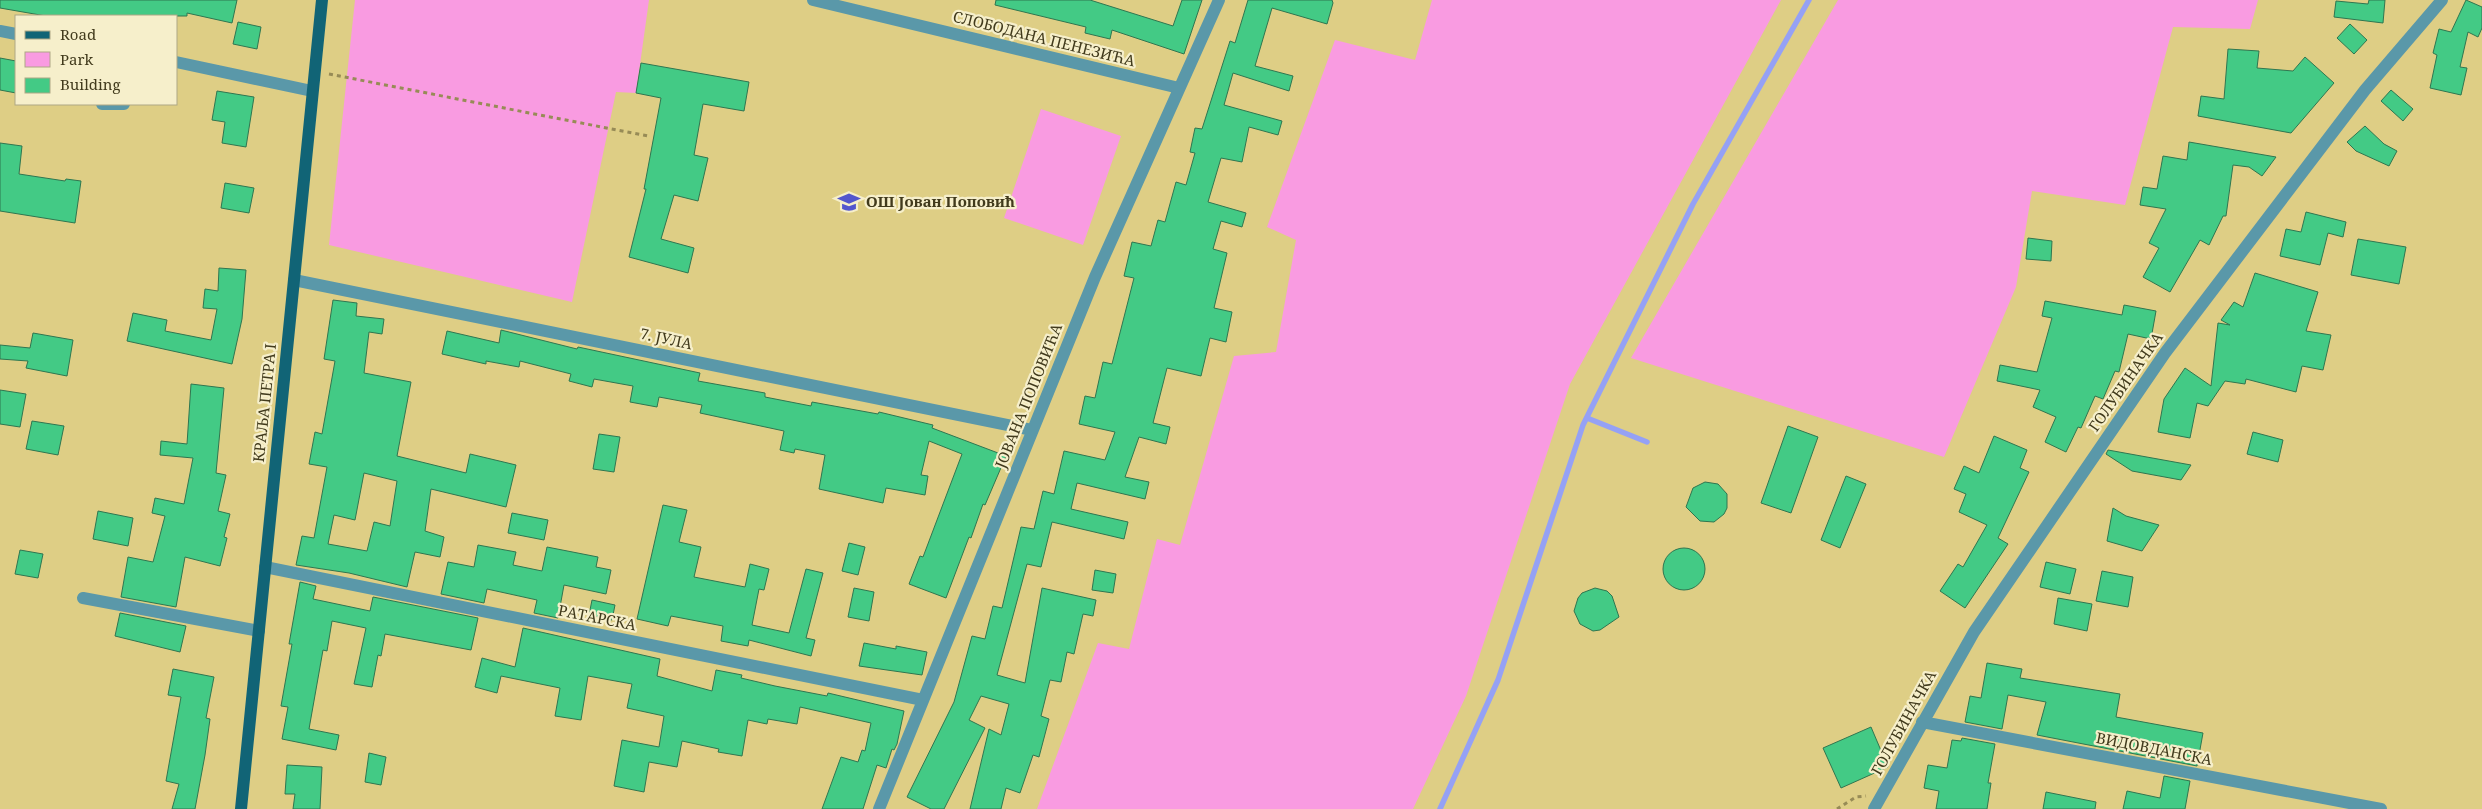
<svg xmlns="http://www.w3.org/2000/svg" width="2482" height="809" viewBox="0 0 2482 809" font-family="'Noto Serif',serif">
	<rect width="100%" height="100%" fill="#dece85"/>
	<!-- green -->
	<path fill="#f99be1" d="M355,0H649L636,93L616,92L572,302L329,245Z
		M1432,0H1781L1570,384L1466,696L1413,809H1037L1098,643L1129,649L1157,539L1180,545L1234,356L1276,352L1296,240L1267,227L1335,40L1415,60Z
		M1838,0H2258L2250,29L2173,27L2125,205L2032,191L2016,287L1944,457L1631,358Z
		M1041,109L1121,136L1083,245L1004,218Z"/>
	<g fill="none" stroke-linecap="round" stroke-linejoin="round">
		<!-- stream -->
		<path stroke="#95a1f5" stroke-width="5.5" d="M1587,418L1647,442
			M1440,809L1498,680L1583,425L1693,204L1809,0"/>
	</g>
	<!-- building -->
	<path fill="#43ca85" stroke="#2f7650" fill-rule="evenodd" d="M0,0H237L232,23L187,13V16H46L0,8Z
		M996,0H1090L1173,26L1182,0H1202L1184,54L1112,30L1110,39L1085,33L1086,27L995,5Z
		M1248,0H1332L1333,3L1327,24L1272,8L1255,66L1293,76L1289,91L1233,73L1224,105L1282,121L1278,135L1249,127L1242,162L1221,158L1208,202L1246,213L1242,227L1221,221L1213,249L1227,253L1214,308L1232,312L1226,342L1210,338L1201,376L1167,368L1153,423L1170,427L1166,444L1139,437L1125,477L1149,482L1145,499L1077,483L1071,509L1128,522L1124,539L1052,522L1041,567L1027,564L997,675L1025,683L1042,588L1096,600L1093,616L1083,614L1074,654L1067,652L1061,682L1050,680L1041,716L1049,719L1039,757L1033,755L1020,793L1006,788L1001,809H970L989,729L1001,735L1009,704L981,696L969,720L985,728L944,809H931L907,797L954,702L972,636L985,639L993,606L1002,608L1021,527L1034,529L1043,491L1054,494L1064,451L1105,460L1115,432L1079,424L1085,396L1095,398L1103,362L1112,364L1134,278L1124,276L1132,242L1151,246L1158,220L1165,222L1176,182L1186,185L1195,153L1190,152L1195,128L1202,129L1230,41L1235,43Z
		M2369,0H2385L2383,23L2334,17L2336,1L2368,4Z
		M2466,0L2482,7V28L2478,37L2468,32L2460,67L2467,68L2461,95L2430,88L2437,55L2433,53L2439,29L2451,32Z
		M238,22L261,27L257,49L233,44Z
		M2350,24L2367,40L2354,54L2337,38Z
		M2228,49L2259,51L2257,68L2293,71L2305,57L2334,83L2291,133L2198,116L2201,96L2224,99Z
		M0,58L16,61V93L0,90Z
		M641,63L749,82L744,111L703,104L694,155L708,158L698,201L674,195L661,239L694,248L688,273L629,257L646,189H644L661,98L636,93Z
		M2391,90L2413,109L2403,121L2381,101Z
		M217,91L254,97L246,147L222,143L225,122L212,120Z
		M2365,126L2384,144L2397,151L2389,166L2356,151L2347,142Z
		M2189,142L2276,157L2262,176L2249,167L2233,165L2226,216H2223L2209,245L2200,240L2170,292L2143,277L2159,248L2149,243L2166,209L2140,205L2143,187L2157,189L2163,156L2187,160Z
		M0,143L22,146L19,174L65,181L66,179L81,181L75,223L0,211Z
		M225,183L254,188L249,213L221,208Z
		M2306,212L2346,222L2343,237L2328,233L2320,265L2280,256L2286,229L2301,232Z
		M2028,238L2052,241L2051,261L2026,259Z
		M2358,239L2406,247L2399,284L2351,275Z
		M219,268L246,270L242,319L232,364L127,341L133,313L167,320L165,331L211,340L217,309L203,308L205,289L218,291Z
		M2255,273L2318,292L2306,331L2331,335L2323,370L2302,366L2296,392L2246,379L2245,384L2225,381L2208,406L2197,403L2190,438L2158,432L2164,399L2185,368L2211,386L2218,323L2230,325L2221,320L2234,302L2243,307Z
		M333,300L357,303L356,316L384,319L382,334L369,332L364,373L411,382L397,456L466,473L470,454L516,465L506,507L431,489L425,531L444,537L440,557L415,552L407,587L349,573L296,565L302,536L314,538L327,467L309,464L315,432L322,434L335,361L324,359ZM364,473L397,481L390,526L374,522L367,551L328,544L334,515L355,520Z
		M2045,301L2122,315L2124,305L2156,311L2151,339L2128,334L2119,372L2115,371L2103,399L2095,396L2081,428L2078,427L2066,452L2045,442L2056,417L2033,407L2040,390L1997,381L2000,365L2037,372L2052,318L2042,316Z
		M501,330L577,349L578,347L700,373L698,381L765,393V397L811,406L812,402L878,414L879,412L933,425L932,428L1006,456L985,505L983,504L971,538L969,537L946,598L909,584L920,556L923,557L962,454L929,441L921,475L928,476L925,495L886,488L883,503L819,489L825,455L795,449L794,453L780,450L784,431L700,413L702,405L659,397L657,407L630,402L633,386L594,379L592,387L569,381L571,374L520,361L519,367L486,361V364L442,354L447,331L499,343Z
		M33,333L73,340L67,376L26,368L28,361L0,359V345L30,348Z
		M191,384L224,388L216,473L226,475L218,511L230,514L224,537L227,538L220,566L185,557L176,607L121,597L128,557L153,562L165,516L152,513L155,498L184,504L193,458L160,455L161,441L187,444Z
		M0,390L26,394L20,427L0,424Z
		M32,421L64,426L58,455L26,449Z
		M1788,426L1818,437L1791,513L1761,503Z
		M2253,432L2283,440L2278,462L2247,454Z
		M599,434L620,437L614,472L593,469Z
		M1994,436L2027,450L2020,468L2029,472L1998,538L2008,544L1965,608L1940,591L1958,564L1963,567L1987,525L1959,512L1966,494L1954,489L1964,466L1979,473Z
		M2108,450L2191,465L2181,480L2132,471L2106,454Z
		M1846,476L1866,484L1840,548L1821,540Z
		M1705,482L1718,484L1727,494V508L1724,514L1714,522L1700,521L1686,507L1693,488Z
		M663,505L687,510L679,542L701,547L694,577L745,587L750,564L769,569L764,590L759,589L752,625L789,633L806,569L823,573L806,638L815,640L811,656L749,640L748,646L721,641L723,626L671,616L668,626L637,619Z
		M2113,508L2126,516L2159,525L2142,551L2107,541Z
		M98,511L133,518L128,546L93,539Z
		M512,513L548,520L544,540L508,533Z
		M849,543L865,547L858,575L842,571Z
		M478,545L516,552L513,565L542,571L547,547L598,557L596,567L611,570L606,594L564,585L558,618L534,613L537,600L487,589L484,603L441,594L448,562L474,567Z
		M1663 569a21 21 0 1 1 42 0a21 21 0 1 1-42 0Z
		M20,550L43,554L38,578L15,574Z
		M2046,562L2076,569L2070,594L2040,587Z
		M1095,570L1116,574L1113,593L1092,590Z
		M2102,571L2133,577L2128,607L2096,601Z
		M300,582L316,586L313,599L370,611L373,597L478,618L471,650L385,634L381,656L378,655L372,687L354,684L366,628L332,621L327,651L323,650L309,729L339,735L336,750L282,739L288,707L281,706L292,644H289Z
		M854,588L874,592L869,621L848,617Z
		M1595,588L1607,591L1612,596L1619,617L1600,630L1593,631L1580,624L1574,611L1578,598L1582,593Z
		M2058,598L2092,604L2087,631L2054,624Z
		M592,600L615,605L612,620L589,615Z
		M120,613L186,626L180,652L115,636Z
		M523,628L660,659L657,676L712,691L716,670L742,675L741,678L775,686L827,696L828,693L904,711L897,744L894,750L892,749L886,768L877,765L863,809H822L841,757L858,762L862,750L865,751L871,723L800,707L797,724L768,719L767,724L748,720L742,756L718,752L719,749L682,741L677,767L649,762L644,792L614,786L622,740L659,747L664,716L627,708L632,684L588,676L581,720L555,716L560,688L501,676L497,693L475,687L482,658L515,667Z
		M864,643L896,649V646L927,652L922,675L859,666Z
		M1987,663L2022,669L2020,678L2120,694L2116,717L2203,733L2197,766L2037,735L2046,702L2008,695L2002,729L1965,722L1970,696L1981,698Z
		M173,669L214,677L206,718L210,719L205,755L195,809H172L179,784L166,781L181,697L168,695Z
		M1871,727L1888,767L1841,788L1823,748Z
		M1962,738L1995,744L1988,783H1991L1987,809H1936L1939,791L1924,788L1928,765L1947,768L1952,740L1961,741Z
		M369,753L386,757L381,785L365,782Z
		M287,765L322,767L320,809H293L295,794H285Z
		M2164,776L2190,781L2185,809H2123L2127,791L2160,798Z
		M2046,792L2096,802L2095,809H2043Z"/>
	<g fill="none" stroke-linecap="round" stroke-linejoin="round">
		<!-- path -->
		<path stroke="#978b56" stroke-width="3" stroke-dasharray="4 4" stroke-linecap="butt" d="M329,74L648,136
			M1837,809L1856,797L1866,796"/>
		<!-- minor -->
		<path stroke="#5a98a9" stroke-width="12" d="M813,0L1179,88
			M0,31L16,34
			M176,62L312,91
			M102,104H124
			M294,280L1032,430
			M265,567L923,700
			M83,598L259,631
			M1922,722L2381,809
			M879,809L1095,277L1219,0
			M1874,809L1974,632L2165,353L2365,90L2442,0"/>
		<!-- major -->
		<path stroke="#116476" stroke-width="12" d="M241,809L322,0"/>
	</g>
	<!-- icons -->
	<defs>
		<g id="school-bare" transform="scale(1.725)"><path d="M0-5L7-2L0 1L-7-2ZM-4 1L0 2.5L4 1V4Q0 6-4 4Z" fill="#5356cd" stroke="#f6efcb" stroke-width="2.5" paint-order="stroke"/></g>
	</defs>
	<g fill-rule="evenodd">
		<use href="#school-bare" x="849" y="202"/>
	</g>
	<g text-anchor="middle" stroke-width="4.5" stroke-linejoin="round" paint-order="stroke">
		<!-- street labels -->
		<g font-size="15" fill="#413a1c" stroke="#f6efcb">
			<text transform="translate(1044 39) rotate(14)" y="5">СЛОБОДАНА ПЕНЕЗИЋА</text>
			<text transform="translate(666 339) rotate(12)" y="5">7. ЈУЛА</text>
			<text transform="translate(2126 382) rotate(-55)" y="5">ГОЛУБИНАЧКА</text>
			<text transform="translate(1029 396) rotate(-68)" y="5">ЈОВАНА ПОПОВИЋА</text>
			<text transform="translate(265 403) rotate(-84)" y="5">КРАЉА ПЕТРА I</text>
			<text transform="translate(597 618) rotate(11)" y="5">РАТАРСКА</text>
			<text transform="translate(1904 723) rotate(-61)" y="5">ГОЛУБИНАЧКА</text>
			<text transform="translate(2154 749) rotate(11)" y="5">ВИДОВДАНСКА</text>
		</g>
		<!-- poi labels -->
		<g font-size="15" font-weight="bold" fill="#413a1c" stroke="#f6efcb" text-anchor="start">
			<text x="866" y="207">ОШ Јован Поповић</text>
		</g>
	</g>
	<!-- legend -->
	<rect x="15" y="15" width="162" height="90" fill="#f6efcb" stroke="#aea785"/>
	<rect x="25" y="31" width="25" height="8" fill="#116476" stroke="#aea785"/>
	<text x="60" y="40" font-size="15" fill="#413a1c">Road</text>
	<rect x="25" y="52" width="25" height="15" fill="#f99be1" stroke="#aea785"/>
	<text x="60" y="65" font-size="15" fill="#413a1c">Park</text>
	<rect x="25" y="78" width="25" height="15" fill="#43ca85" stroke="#aea785"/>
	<text x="60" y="90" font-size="15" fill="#413a1c">Building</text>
</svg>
